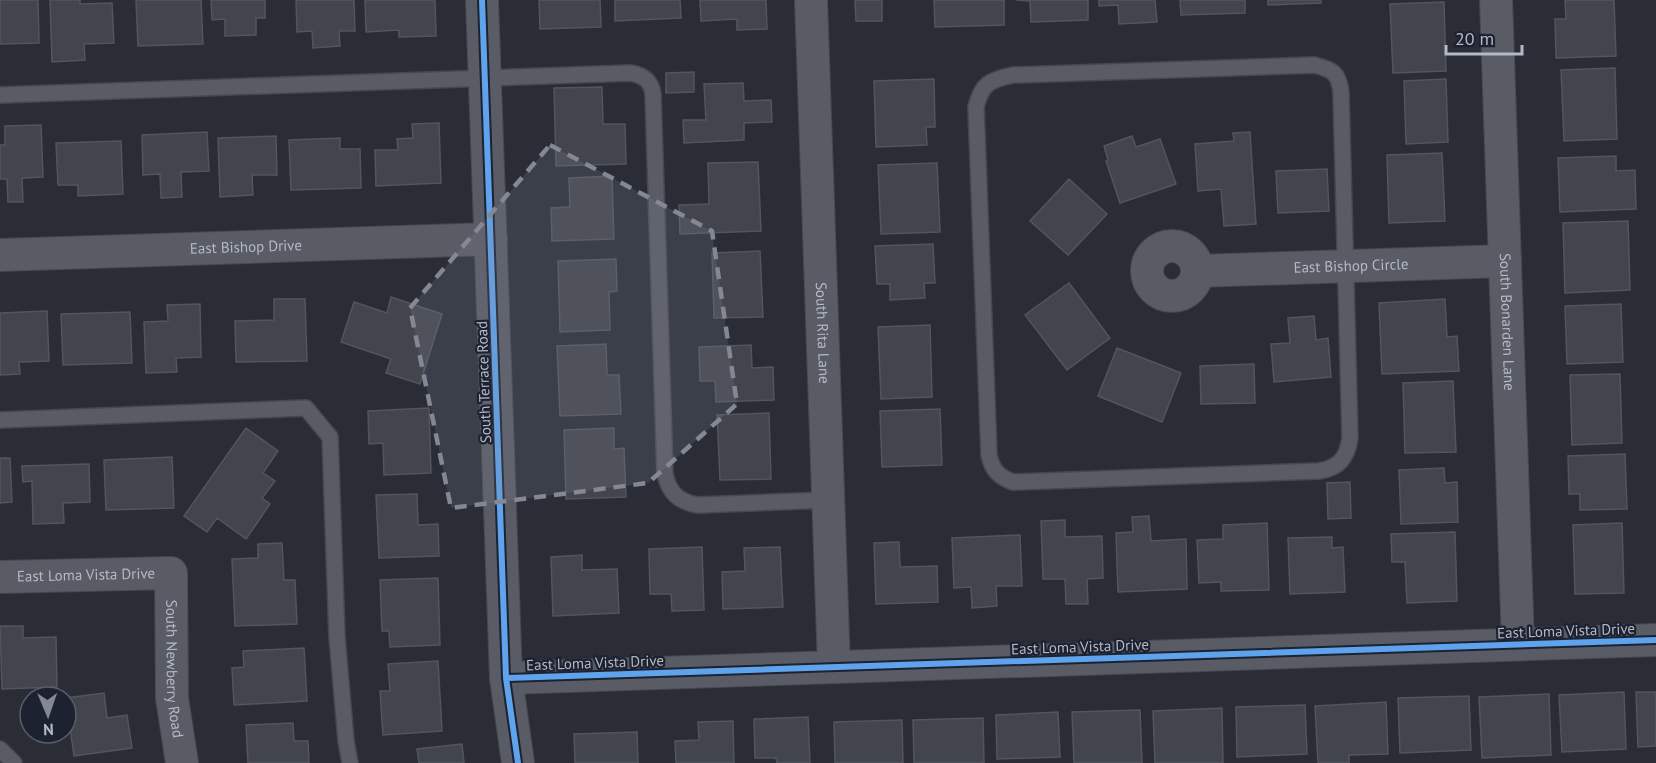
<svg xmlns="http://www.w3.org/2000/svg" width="1656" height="763" viewBox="0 0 1656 763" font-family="'PT Sans',sans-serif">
	<rect width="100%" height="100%" fill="#2a2d36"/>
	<!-- building -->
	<path fill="#43454d" stroke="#52555e" stroke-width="1.5" d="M0,0H38L39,43L0,44Z
		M50,0H80V4L112,3L114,43L84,44L85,60L52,62Z
		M136,0H201L203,44L138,46Z
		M211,0H265V18H256V35L225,36V19L212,20Z
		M296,0H354L355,31H339L340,46L313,48L312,31L297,32Z
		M365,0H435L436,36L399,37V30L366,32Z
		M539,0H600L601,27L540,29Z
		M615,0H680L681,18L615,21Z
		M700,0H766L767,29L737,30V19L701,21Z
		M855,0H882V21H856Z
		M934,0H1004V25L935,27Z
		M1016,0H1088V20L1031,22L1030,1Z
		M1099,0H1155L1157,22L1119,24L1118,5L1099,6Z
		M1180,0H1245V13L1181,15Z
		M1268,0H1321V3L1268,5Z
		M1565,0H1614L1616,56L1556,58L1555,19H1566Z
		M1444,2L1446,71L1393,73L1390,4Z
		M1615,68L1617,139L1564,141L1561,70Z
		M694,72V92L666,93V73Z
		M934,79L935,127H926L927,145L876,147L874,81Z
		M1446,79L1448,142L1406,144L1404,81Z
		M743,83L744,101L771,100L772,122L744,123V140L684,143L683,120H706L704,84Z
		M602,87L603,124H625L626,164L556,166L554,88Z
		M439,123L441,183L376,186L375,150H398L397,139L413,138L412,124Z
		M41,125L43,177L22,178L23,202H8L7,179H0V145H5V126Z
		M207,132L209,171L181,172L182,197L161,198L160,174L143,175L142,135Z
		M1250,132L1256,224L1224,226L1221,189L1198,191L1195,144L1234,141L1233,133Z
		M276,136L277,175H252L253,195L220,197L218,138Z
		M1132,136L1136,147L1160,139L1176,184L1120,203L1106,161L1108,160L1104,146Z
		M340,138V149H360L361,188L291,190L289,140Z
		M121,141L123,194L78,196V185H58L56,143Z
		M1442,153L1445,221L1389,223L1387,155Z
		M1616,156V171L1635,170L1636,209L1560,212L1558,158Z
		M758,162L761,231L680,234L679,205L709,204L708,163Z
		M937,163L940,232L881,234L878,165Z
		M1327,169L1329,211L1278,213L1276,171Z
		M612,176L614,239L552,241L551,208L570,207L569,178Z
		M1069,179L1107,214L1068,255L1030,221Z
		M1628,221L1630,290L1565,293L1563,223Z
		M933,244L935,283H924L925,298L890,300V284H877L875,246Z
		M760,251L763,317L714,318L712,253Z
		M616,259L617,291L609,292L610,330L560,332L558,261Z
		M1069,283L1110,338L1067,370L1025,315Z
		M391,297L442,314L420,384L386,373L391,359L341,342L354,302L387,313Z
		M274,299H305L307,361L236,362L235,321L274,320Z
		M1445,299L1447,337L1457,336L1459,371L1382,374L1379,303Z
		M200,304L201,357L176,358L177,372L146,373L144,322L168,321L167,305Z
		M1621,304L1623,362L1567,364L1565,306Z
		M47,311L49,361L19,362L20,374L0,375V313Z
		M130,312L132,363L63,365L61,314Z
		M1314,316L1316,340L1328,338L1331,377L1274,382L1271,344L1290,343L1288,318Z
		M930,325L932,397L881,399L878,327Z
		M606,344L607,375H619L621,414L560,416L557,346Z
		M751,345L752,368L773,367L774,400L716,402L715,381H700L699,347Z
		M1117,348L1181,373L1162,422L1098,396Z
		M1254,364L1255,403L1201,404L1200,366Z
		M1620,374L1622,443L1572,445L1570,375Z
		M1453,381L1456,452L1405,453L1403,383Z
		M429,408L431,473L384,475L383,443L369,444L368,411Z
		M940,409L942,465L882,467L880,411Z
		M769,413L771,479L720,480L717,415Z
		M246,428L278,451L263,473L275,481L262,498L270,504L246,539L217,518L207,532L184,516Z
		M614,428V449L624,448L626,497L566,499L564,430Z
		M1625,454L1627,509L1580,510V494H1569L1568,456Z
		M172,457L174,508L106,510L104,460Z
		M0,458H10L12,502L0,503Z
		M89,464L90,502L63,503L64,523L33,524L32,481L23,482L22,466Z
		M1444,468L1445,483L1457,482L1458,522L1401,524L1399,470Z
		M1350,482L1351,518L1328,519L1327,483Z
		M417,494L418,525L438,524L439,556L379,558L376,495Z
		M1149,516L1151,541L1186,539L1187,589L1118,592L1116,533L1133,532L1132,517Z
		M1065,520V537L1102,536L1103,578L1087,579L1088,604H1066L1065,579H1043L1041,521Z
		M1267,523L1269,590L1221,591V582L1199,583L1197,540L1223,539V525Z
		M1622,523L1624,593L1575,594L1573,525Z
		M1455,532L1457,601L1407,603L1405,562H1392L1391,534Z
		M1020,535L1022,586H996L997,606L972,608L971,587L954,588L952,538Z
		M1332,537V548L1343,547L1345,592L1290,594L1288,538Z
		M899,542L900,567L937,566L938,602L876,604L874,543Z
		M282,543L284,580H295L297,624L235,626L232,559L258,558V544Z
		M702,547L704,610L672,611L671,594H650L649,549Z
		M780,547L783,607L723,609L722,572L745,571L744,548Z
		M582,555V570L617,569L619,613L553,616L551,557Z
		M438,578L440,645L390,647L389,631H382L380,580Z
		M0,626H23V638L56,637L57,687L2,689Z
		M304,648L307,701L234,705L232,668L244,667L243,651Z
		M438,661L442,731L383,735L380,691H390L388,664Z
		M1624,692L1626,749L1562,752L1559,695Z
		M1636,692H1656V746L1638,747Z
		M104,693L107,718L127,715L132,748L74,756L66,698Z
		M1549,694L1551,755L1482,758L1479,697Z
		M1469,696L1471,750L1400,753L1398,698Z
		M1386,702L1388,754L1349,755V763H1318L1315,706Z
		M1305,705L1307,754L1237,757L1236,707Z
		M1222,708L1223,763H1155L1153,711Z
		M1140,710L1142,763H1074L1072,712Z
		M1058,712L1060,757L997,759L996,715Z
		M808,717L810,763H777L776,758H755L754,719Z
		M983,718L984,763H914L913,720Z
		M902,720L903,763H835L834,722Z
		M733,721L734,763H676L675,741L699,740L698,722Z
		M293,723L294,741H308L309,763H248L246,725Z
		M637,732L638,763H575L574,734Z
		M462,744L464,763H419L417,749Z"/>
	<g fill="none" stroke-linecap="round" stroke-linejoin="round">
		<!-- lane casing -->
		<g stroke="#464850" stroke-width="18">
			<path id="lane" d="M1314,65C1332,69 1339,73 1341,92L1350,438C1347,458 1339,468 1319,471L1013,482C999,477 992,470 989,455L976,107C982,83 990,80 1013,75Z
				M0,95L630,73C643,75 651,80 653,94L665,474C669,493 679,502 698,505L828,500
				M0,420L306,408L330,437L337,637L346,741L350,763
				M0,749L14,763"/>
		</g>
		<!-- street casing -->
		<g stroke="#464850" stroke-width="34">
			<g id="street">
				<path d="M482,0L506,678L518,763"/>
				<path id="s1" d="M811,0L834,667"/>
				<path id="s2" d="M1496,0L1518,644"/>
				<circle cx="1172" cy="271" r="25"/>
				<path id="s3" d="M0,255L491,239"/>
				<path id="s4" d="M1197,271L1505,261"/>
				<path id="s5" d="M0,577L171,573L172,698L182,763"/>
				<path d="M506,678L1656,640"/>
			</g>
		</g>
		<!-- lane -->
		<use href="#lane" stroke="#595c65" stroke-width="15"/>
		<!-- street -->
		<use href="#street" stroke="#595c65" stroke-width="32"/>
		<!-- cycleway casing -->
		<g stroke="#1d2231" stroke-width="10">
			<path id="cycleway" d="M482,0L506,678L518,763
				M506,678L1656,640"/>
		</g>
		<!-- cycleway -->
		<use href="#cycleway" stroke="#60a3ed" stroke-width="6"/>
	</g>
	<!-- marked area -->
	<path fill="#848794" fill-opacity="0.2" stroke="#848794" stroke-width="4.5" stroke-dasharray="12 8" stroke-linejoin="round" d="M550,145L712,231L737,404L648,483L451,508L410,308Z"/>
	<g text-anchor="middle" stroke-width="4.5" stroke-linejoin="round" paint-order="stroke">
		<!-- street labels -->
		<g font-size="15" fill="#b4b8c7" stroke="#1d2231">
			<text dy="5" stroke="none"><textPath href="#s3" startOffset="246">East Bishop Drive</textPath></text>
			<text dy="5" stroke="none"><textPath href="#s4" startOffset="154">East Bishop Circle</textPath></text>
			<text dy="5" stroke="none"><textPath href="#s2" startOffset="322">South Bonarden Lane</textPath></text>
			<text dy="5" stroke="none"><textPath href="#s1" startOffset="333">South Rita Lane</textPath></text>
			<text transform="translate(484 382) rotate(-92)" y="5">South Terrace Road</text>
			<text dy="5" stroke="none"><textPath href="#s5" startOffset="86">East Loma Vista Drive</textPath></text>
			<text transform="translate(1566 631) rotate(-2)" y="5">East Loma Vista Drive</text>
			<text transform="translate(1080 647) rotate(-2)" y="5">East Loma Vista Drive</text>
			<text transform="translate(595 663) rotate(-2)" y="5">East Loma Vista Drive</text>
			<text dy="5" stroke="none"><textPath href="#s5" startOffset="267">South Newberry Road</textPath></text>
		</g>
	</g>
	<!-- north arrow -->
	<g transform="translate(48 715) rotate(178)"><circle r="28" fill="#1d2231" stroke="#595e6d" stroke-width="1.5"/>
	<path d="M0-4.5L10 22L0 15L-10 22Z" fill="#848794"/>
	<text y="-9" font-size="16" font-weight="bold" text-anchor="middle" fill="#b4b8c7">N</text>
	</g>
	<!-- scale -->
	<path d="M1446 45v9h76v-9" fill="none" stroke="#b4b8c7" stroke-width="3"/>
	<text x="1455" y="45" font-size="18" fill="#b4b8c7" stroke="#1d2231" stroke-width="4.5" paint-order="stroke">20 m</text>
</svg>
